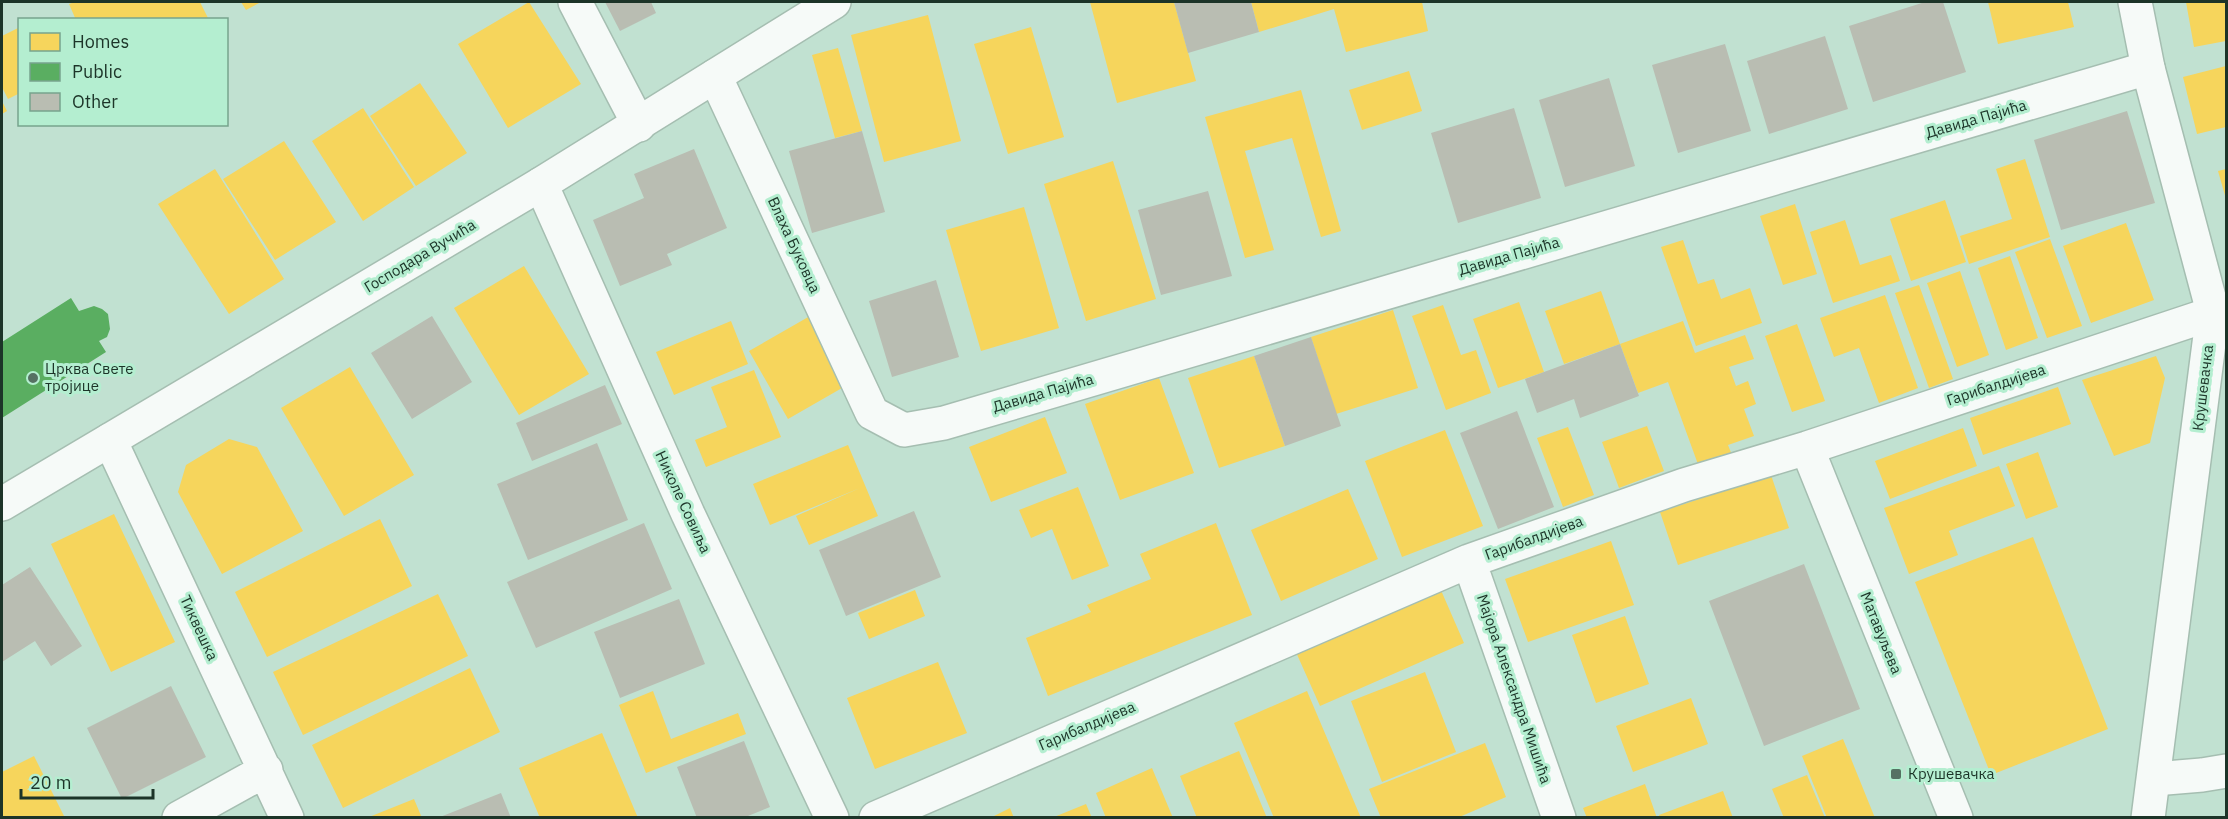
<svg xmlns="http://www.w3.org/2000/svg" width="2228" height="819" viewBox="0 0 2228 819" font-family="'IBM Plex Sans',sans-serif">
	<rect width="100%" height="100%" fill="#c1e1d1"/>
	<!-- homes -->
	<path fill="#f6d55c" d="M75,2H200L209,20H76L69,4Z
		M241,2H261L246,10Z
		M529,2L581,84L508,128L458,44Z
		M1090,2H1174L1196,81L1117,103Z
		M1251,2H1422L1428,31L1346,52L1334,9L1259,32Z
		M1988,2H2068L2074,27L1998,44Z
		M2186,2H2226V41L2194,47Z
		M928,15L961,141L884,162L851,35Z
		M20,27V93L8,99L2,87V36Z
		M1031,27L1064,137L1008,154L974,44Z
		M838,48L862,131L835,138L812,55Z
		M2226,66V127L2197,134L2183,77Z
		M1409,71L1422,111L1362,130L1349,90Z
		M420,83L467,153L416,186L370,116Z
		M1301,90L1341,231L1321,237L1292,138L1245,151L1274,250L1245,258L1205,117Z
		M2,101L7,111L2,114Z
		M363,108L414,187L363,221L312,141Z
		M284,141L336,222L275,260L223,179Z
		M2025,159L2050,237L1969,264L1960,236L2012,219L1996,169Z
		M1113,161L1156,299L1086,321L1044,184Z
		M215,169L284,279L229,314L158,204Z
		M2226,169V199L2218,171Z
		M1945,200L1966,262L1911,281L1890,219Z
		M1795,204L1817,274L1783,285L1760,216Z
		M1024,207L1059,328L981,351L946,230Z
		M1845,220L1860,265L1891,255L1900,281L1833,303L1810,232Z
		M2126,223L2154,300L2091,323L2063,246Z
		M2050,239L2082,326L2047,338L2015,252Z
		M1683,240L1698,284L1714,279L1721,299L1750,288L1762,323L1696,346L1661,247Z
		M2010,256L2038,338L2006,350L1978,268Z
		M524,266L589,374L519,415L454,308Z
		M1960,271L1989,355L1957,367L1927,283Z
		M1919,285L1953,379L1929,388L1895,293Z
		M1601,291L1620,344L1564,364L1545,311Z
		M1885,295L1918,388L1879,403L1859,348L1834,357L1820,318Z
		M1519,302L1544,372L1498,388L1473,319Z
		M1443,305L1461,355L1476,350L1491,393L1446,410L1412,316Z
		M1393,310L1418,388L1336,414L1311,337Z
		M810,316L849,384L788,419L749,351Z
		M731,321L748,364L674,395L656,352Z
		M1683,321L1695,353L1745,335L1754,359L1729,367L1736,386L1748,381L1756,404L1744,409L1754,436L1728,445L1732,455L1699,467L1668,382L1638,393L1620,344Z
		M1797,324L1825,401L1792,412L1765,336Z
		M1254,356L1285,446L1219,468L1188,378Z
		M2156,356L2165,378L2150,443L2114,456L2082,380Z
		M350,367L414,475L344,516L281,408Z
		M754,370L781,437L706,467L695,440L727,427L711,387Z
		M1159,378L1194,473L1120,500L1085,404Z
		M2058,387L2071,424L1983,455L1970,418Z
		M1045,417L1067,473L991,502L969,447Z
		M1647,426L1664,471L1619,488L1602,442Z
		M1568,427L1594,495L1563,507L1537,438Z
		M1963,428L1977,466L1890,499L1875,461Z
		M1445,430L1483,526L1402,557L1365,461Z
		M229,439L257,447L303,531L222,574L178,492L186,465Z
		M848,445L878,516L809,545L796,516L860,488L770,525L753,484Z
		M2038,452L2058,507L2026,519L2006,464Z
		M1999,466L2015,506L1949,531L1958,555L1909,574L1884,508Z
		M1771,475L1789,528L1678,565L1660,512Z
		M1078,487L1109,566L1072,580L1052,529L1031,538L1019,510Z
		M1348,489L1378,559L1281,601L1251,530Z
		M114,514L175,642L111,672L51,544Z
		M380,519L412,586L267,657L235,592Z
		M1216,523L1252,615L1048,696L1026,638L1091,612L1087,605L1151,579L1140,554Z
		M2033,537L2108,729L1991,775L1915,582Z
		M1611,541L1634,605L1528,642L1505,579Z
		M1440,588L1464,643L1320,706L1295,650Z
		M915,590L925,616L869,639L858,613Z
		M438,594L468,656L303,735L273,672Z
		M1625,616L1649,684L1596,703L1572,635Z
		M938,662L967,733L875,769L847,698Z
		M470,668L500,732L343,808L312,745Z
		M1425,672L1456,752L1382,782L1351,701Z
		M653,691L671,739L738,713L746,734L646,773L619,705Z
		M1307,691L1361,818H1274L1234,723Z
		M1691,698L1708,744L1633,772L1616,726Z
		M602,733L638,818H540L519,768Z
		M1843,739L1875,818H1827L1802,756Z
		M1485,743L1506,797L1457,818H1381L1369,789Z
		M1239,751L1267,818H1197L1180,776Z
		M34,756L65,818H2V772Z
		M1152,768L1173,818H1106L1096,793Z
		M1807,775L1825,818H1784L1772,789Z
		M1645,784L1657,818H1587L1583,808Z
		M1723,791L1733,818H1660L1659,815Z
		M414,799L422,818H369V817Z
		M1086,804L1092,818H1054V817Z
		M1010,808L1014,818H990Z"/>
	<!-- public -->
	<path fill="#5aae61" d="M71,298L79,311L94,306L102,309L108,314L110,329L107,337L99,341L106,352L2,418V342Z"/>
	<!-- building -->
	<path fill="#b9bdb2" d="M605,2H651L656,13L620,31Z
		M1174,2H1251L1259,32L1188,53Z
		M1925,2H1943L1966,72L1873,102L1849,26Z
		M1825,36L1848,109L1769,134L1747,61Z
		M1725,44L1751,131L1678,153L1652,65Z
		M1609,78L1635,166L1565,187L1539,100Z
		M1514,108L1541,198L1458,223L1431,133Z
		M2127,111L2155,203L2061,230L2034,140Z
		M862,131L885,212L812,233L789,151Z
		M694,149L727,228L667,254L672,265L620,286L593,220L644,198L634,174Z
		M1208,191L1232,276L1161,295L1138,210Z
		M936,280L959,357L892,377L869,301Z
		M432,316L472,382L412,419L371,353Z
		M1311,337L1341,426L1285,446L1254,356Z
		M1620,344L1639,396L1580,418L1574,399L1537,413L1525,379Z
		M605,385L622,424L532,461L516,423Z
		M1517,411L1554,507L1498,529L1460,433Z
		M597,443L628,520L528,560L497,484Z
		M914,511L941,577L846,616L819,550Z
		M644,523L672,589L536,648L507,582Z
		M1804,564L1860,709L1764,746L1709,601Z
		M30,567L82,646L51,666L35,641L2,662V585Z
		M679,599L705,664L620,698L594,632Z
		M171,686L206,757L122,799L87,728Z
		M744,741L770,807L743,818H697L677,767Z
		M501,793L511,818H440V817Z"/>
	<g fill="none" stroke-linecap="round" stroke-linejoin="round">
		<!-- street casing -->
		<g stroke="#a5beb1" stroke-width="36">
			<path id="street" d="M575,2L639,125
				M715,76L872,413L904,430L944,423L2148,68
				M541,184L688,514L832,818
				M110,440L287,818
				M1807,448L1956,818
				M1469,561L1559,818
				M2154,779L2202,775L2226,771
				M179,818L266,770
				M876,818L1469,561L1684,485L1807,448L2226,309"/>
		</g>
		<!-- secondary casing -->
		<g stroke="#a5beb1" stroke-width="36">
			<path id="secondary" d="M2135,2L2148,68L2213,312L2148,818
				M2,504L541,184L834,2"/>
		</g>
		<!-- street -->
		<use href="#street" stroke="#f6faf8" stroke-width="33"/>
		<!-- secondary -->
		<use href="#secondary" stroke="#f6faf8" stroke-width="33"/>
	</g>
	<!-- markers -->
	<g fill="#567163" stroke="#b4eed0" stroke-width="2">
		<circle cx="33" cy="378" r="6"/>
		<rect x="1890" y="768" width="12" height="12" rx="3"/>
	</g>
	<g text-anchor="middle" stroke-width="6" stroke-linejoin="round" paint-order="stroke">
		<!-- street labels -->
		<g font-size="15" fill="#1c3428" stroke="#b4eed0">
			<text transform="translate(1976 119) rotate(-16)" y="5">Давида Пајића</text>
			<text transform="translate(794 245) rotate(65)" y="5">Влаха Буковца</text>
			<text transform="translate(420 256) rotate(-31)" y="5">Господара Вучића</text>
			<text transform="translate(1509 256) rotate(-16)" y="5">Давида Пајића</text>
			<text transform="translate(1996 385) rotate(-18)" y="5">Гарибалдијева</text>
			<text transform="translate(2203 388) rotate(-83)" y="5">Крушевачка</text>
			<text transform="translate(1043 393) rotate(-16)" y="5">Давида Пајића</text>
			<text transform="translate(683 502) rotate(65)" y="5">Николе Совиља</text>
			<text transform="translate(1534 538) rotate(-20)" y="5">Гарибалдијева</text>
			<text transform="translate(199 628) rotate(65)" y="5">Тиквешка</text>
			<text transform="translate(1881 633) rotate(68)" y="5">Матавуљева</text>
			<text transform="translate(1514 689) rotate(71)" y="5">Мајора Александра Мишића</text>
			<text transform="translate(1087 726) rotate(-23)" y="5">Гарибалдијева</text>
		</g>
		<!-- poi labels -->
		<g font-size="15" fill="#1c3428" stroke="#b4eed0" text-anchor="start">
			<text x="45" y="374">Црква Свете<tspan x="45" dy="17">тројице</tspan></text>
			<text x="1908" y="779">Крушевачка</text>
		</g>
	</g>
	<!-- border -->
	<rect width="2228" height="819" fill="none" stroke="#1c3428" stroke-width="6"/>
	<!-- legend -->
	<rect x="18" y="18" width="210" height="108" fill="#b4eed0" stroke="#77a48d" stroke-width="1.5"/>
	<rect x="30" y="33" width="30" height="18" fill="#f6d55c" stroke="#77a48d" stroke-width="1.5"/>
	<text x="72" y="48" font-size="18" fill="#1c3428">Homes</text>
	<rect x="30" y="63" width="30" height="18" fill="#5aae61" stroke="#77a48d" stroke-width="1.5"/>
	<text x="72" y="78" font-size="18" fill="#1c3428">Public</text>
	<rect x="30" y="93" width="30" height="18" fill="#b9bdb2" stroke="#77a48d" stroke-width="1.5"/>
	<text x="72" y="108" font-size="18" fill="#1c3428">Other</text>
	<!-- scale -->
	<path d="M21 789v9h132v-9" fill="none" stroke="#1c3428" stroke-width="3"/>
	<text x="30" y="789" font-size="18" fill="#1c3428" stroke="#b4eed0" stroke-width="4.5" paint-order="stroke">20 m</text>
</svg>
